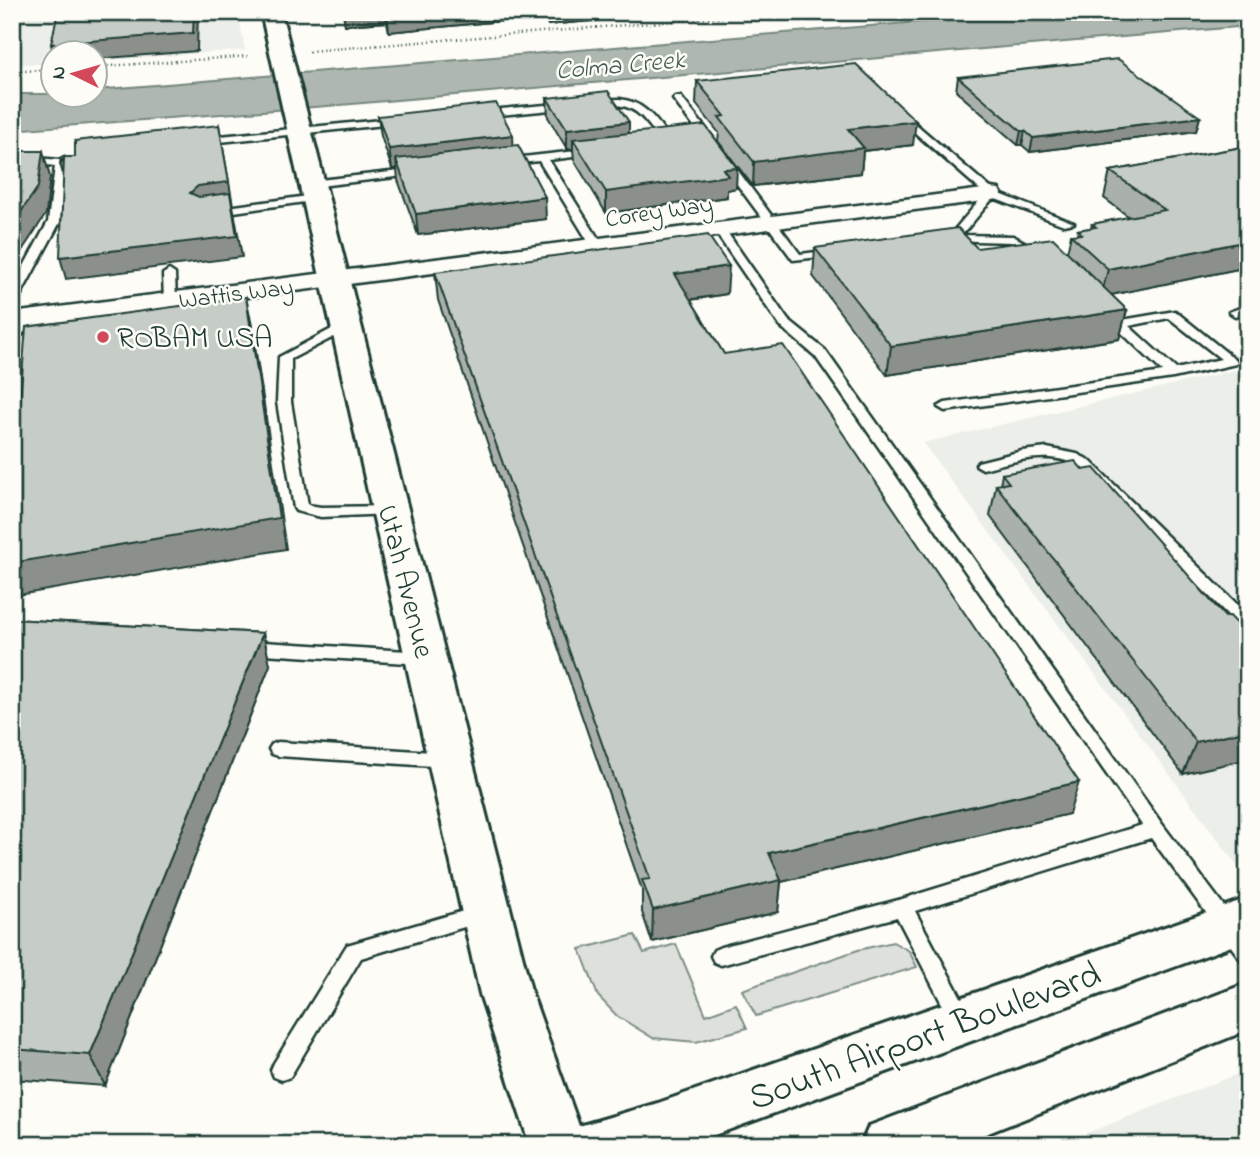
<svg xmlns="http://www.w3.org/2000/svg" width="1260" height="1157" viewBox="0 0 1260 1157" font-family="'Indie Flower',sans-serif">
	<rect width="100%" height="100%" fill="#fdfcf7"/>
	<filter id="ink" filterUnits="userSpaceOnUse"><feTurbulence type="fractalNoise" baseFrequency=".0143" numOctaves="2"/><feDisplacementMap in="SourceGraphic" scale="14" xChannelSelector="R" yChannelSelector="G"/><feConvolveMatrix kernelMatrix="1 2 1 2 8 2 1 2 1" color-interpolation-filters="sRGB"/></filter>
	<g filter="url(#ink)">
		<!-- built -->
		<path fill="#eceee9" d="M12,12H238L245,50L95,61L94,52H52V64H12Z
			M1248,367V870L1242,872L923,443Z
			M1248,1070V1145H1079L1077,1137Z"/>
		<!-- green -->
		<path fill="#dde0db" stroke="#7e8e88" stroke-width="2" d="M635,935L644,953L676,944L706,1015L736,1004L747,1028L696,1042L653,1038L617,1016L598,996L580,949Z
			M893,942L909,951L917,967L756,1016L742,990L858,950Z"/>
		<!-- water -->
		<path fill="#aeb8b1" stroke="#75877f" stroke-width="2" d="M1040,12H1248V26L340,105L12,130V94H94L95,90Z"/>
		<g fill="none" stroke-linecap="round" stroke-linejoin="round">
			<!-- lane casing -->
			<g stroke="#1f3d34" stroke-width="5">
				<path id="lane" d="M675,97H681L714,139V143H706L673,99Z
					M620,99C643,102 653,116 667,134V138H659C645,120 636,104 611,105C603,105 596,107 589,103L594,100Z
					M568,103L571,104V108L479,117L474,114L479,111Z
					M897,113H903L995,192L1074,223L1064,225L993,198L962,235L1013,236L1039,250V254H1031L1011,242L942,240V236L950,235L985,194L897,117Z
					M401,118L406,121L404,123L200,144L195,141L200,138Z
					M594,149L598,150V154L549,160L603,246L597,249L591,246L539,161L505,165L500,162L505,159Z
					M25,157L60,160L65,163L60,222L18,300L12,304V288L48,222L55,166L21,162V158Z
					M722,160H730L800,254L833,250L837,251V255L793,260L722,164Z
					M417,169L422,172L421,174L311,187L306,184L311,181Z
					M315,195L320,198L319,200L213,215L207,212L213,209Z
					M720,227L724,228L788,320L825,350L1162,824L1248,938V963L1241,960L1151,838L915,911L972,1018L969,1025L961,1028L953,1025L897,917L721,965L714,962L711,956L714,950L721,947L902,899L1142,825L815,356L780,326L714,230Z
					M169,270L175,274L176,302L170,306L164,302L163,274Z
					M1248,305V313L1235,316L1229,312Z
					M1108,309L1122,320L1175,311L1237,361L1236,364L1173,378L945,411L938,407L945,403L1163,372L1104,316L1102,313ZM1169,318L1221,359L1176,369L1129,326Z
					M28,316L34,320L16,342L12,343V331L24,317Z
					M345,322L351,326L349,329L291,359V402L308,505L321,507L395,506L397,509L395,512L390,514L321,517L296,511L294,508L277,402L279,357Z
					M12,362L17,363L25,378L19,413L12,417Z
					M1047,448L1077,454L1089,460L1248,615V630L1242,629L1079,466C1047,450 1016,461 983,469L976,465L978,462L1022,451Z
					M247,641L423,652L429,654L431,658L429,662L423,664L247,653L239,647Z
					M278,742L448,753L454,755L457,760L454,765L448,767L278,756L272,754L269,749L272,744Z
					M484,905L491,907L494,913L491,919L361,958L290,1077L282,1080L274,1077L271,1070L274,1063L347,945Z"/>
			</g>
			<!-- street casing -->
			<g stroke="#1f3d34" stroke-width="5">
				<path id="street" d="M991,188L999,189L1002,194L999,199L12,328V313Z"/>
			</g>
			<!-- secondary casing -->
			<g stroke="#1f3d34" stroke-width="6">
				<path id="secondary" d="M261,12H281L532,994L579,1126L658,1103L1248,898V940L687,1145H530L480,994Z
					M1248,983V1030L958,1145H861L869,1126Z"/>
			</g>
			<!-- path -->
			<path stroke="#1f3d34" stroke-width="2.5" stroke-dasharray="1 3.5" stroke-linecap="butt" d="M309,51L786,12
				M94,67L251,56
				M12,72L52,69"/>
			<!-- lane -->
			<use href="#lane" fill="#fdfcf7" fill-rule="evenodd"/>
			<!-- street -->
			<use href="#street" fill="#fdfcf7" fill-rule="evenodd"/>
			<!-- secondary -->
			<use href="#secondary" fill="#fdfcf7" fill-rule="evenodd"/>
		</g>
		<!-- wall -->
		<path fill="#aab0ab" stroke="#1f3d34" stroke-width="2" d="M343,12H689L548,25L544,17L389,32L387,22L345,25Z
			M958,77L1200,117L1196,131L1030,152L1022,145H1018L956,91Z
			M697,81L913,145L863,151L861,173L753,186L718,141L719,133L696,104Z
			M547,98L629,122V133L736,188L727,190V197L606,213L574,160L573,149H567L548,117Z
			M378,116L513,146L546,219L418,235L398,180L397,169H392L381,136Z
			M1248,146V267L1111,295L1127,310L1119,339L887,375L813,276L815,248H977L1067,252L1071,235H1077L1078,230L1091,228L1092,224L1129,217L1104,198L1110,171Z
			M435,272L727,294L691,300L724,354L1069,814L781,882L778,912L652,942L642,912V890L438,300Z
			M1002,474L1225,617L1244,631L1183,774L990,516L996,485H1000Z
			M12,619L263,633L270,665L105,1086L12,1079Z"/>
		<!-- shaded-wall -->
		<path fill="#8b908b" stroke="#1f3d34" stroke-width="2" d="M12,12H23L12,22Z
			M194,12H198L197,51L94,59V52H53L51,44Z
			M343,12H385L387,22L345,25Z
			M387,12H544V17L389,32Z
			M548,12H689L548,25Z
			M1200,117L1196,131L1030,152L1033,138Z
			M916,121L913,145L863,151L861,173L753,186L754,162L848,129Z
			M629,122V143L573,139V149H567V129Z
			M219,125L242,257L66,279L60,257L203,207L190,193Z
			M1021,131H1025L1022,145H1018Z
			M513,135L514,155L396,159L397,169H392L389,149Z
			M43,151L50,177L46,214L12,266V225Z
			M64,158L66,184L60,164Z
			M737,168L736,188L727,190V197L606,213V192L723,169Z
			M545,197L546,219L418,235L416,214Z
			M1248,241V267L1101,297L1108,269Z
			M729,266L727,294L674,302L675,274Z
			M246,297L252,326L286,549L19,595L12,577V563Z
			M1127,310L1119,339L887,375L891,346Z
			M263,633L270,665L105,1086L90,1055Z
			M1248,730V759L1183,774L1196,742Z
			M1079,782L1069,814L781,882L778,912L652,942L653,910L769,853Z"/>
		<!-- building -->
		<path fill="#c6cdc7" stroke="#1f3d34" stroke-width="2" d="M58,12H194L193,33L51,44Z
			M1118,59L1200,117L1033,138L1025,131H1021L958,77Z
			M856,64L916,121L848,129L864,148L754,162L719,117L725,116L697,81Z
			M608,91L629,122L567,129L547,98Z
			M496,103L513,135L389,149L378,116Z
			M219,125L229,182L198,186L190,193L199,197L230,193L237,236L60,257L64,158L60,164L61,157H75V141Z
			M705,125L737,168L723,169L728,176L606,192L573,139Z
			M518,145L545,197L416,214L396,159Z
			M1248,146V241L1108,269L1071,235L1082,234L1078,230L1096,227L1092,224L1165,210L1110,171Z
			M12,151H43L38,187L12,225Z
			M958,228L977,248L1053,238L1127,310L891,346L815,248Z
			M708,235L729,266L675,274L724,354L783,345L1079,782L769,853L781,880L653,910L642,880L650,879L435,272Z
			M246,297L279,518L12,563V498L26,327Z
			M1075,461L1083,470L1094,468L1225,617L1230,616L1244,631L1248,630V730L1196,742L996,485L1009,483L1002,474Z
			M12,619L263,633L90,1055L12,1049Z"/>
	</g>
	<!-- markers -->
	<circle fill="#d1495b" stroke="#fdfcf7" stroke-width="2.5" cx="103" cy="337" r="7"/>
	<g text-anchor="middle" stroke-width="5" stroke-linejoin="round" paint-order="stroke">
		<!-- far-street labels -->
		<g font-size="24" fill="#1f3d34" stroke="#fdfcf7">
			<text transform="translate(659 211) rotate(-8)" y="8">Corey Way</text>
			<text transform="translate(236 293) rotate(-7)" y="8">Wattis Way</text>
		</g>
		<!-- far-water labels -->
		<g font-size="26" font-style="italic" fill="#435c53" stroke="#fdfcf7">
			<text transform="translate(620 64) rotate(-5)" y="9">Colma Creek</text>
		</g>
		<!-- poi labels -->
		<g font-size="30" fill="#1f3d34" stroke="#fdfcf7" text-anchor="start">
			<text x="117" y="347">ROBAM USA</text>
		</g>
		<!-- street labels -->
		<g font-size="30" fill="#1f3d34" stroke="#fdfcf7">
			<text transform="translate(407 581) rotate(76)" y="10">Utah Avenue</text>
		</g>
		<!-- near-street labels -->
		<g font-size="37" fill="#1f3d34" stroke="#fdfcf7">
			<text transform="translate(924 1034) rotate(-20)" y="13">South Airport Boulevard</text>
		</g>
	</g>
	<!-- margin -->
	<rect width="1260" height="1157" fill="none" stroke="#fdfcf7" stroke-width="42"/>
	<rect x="21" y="21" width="1218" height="1115" fill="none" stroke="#1f3d34" stroke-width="2.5" filter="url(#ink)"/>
	<!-- north arrow -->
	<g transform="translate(74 74) rotate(275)"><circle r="33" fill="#fdfcf7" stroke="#a4b0a9" stroke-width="2"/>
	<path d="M0-5L12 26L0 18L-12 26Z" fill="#d1495b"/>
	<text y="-10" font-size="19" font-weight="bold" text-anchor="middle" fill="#1f3d34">N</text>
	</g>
</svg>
